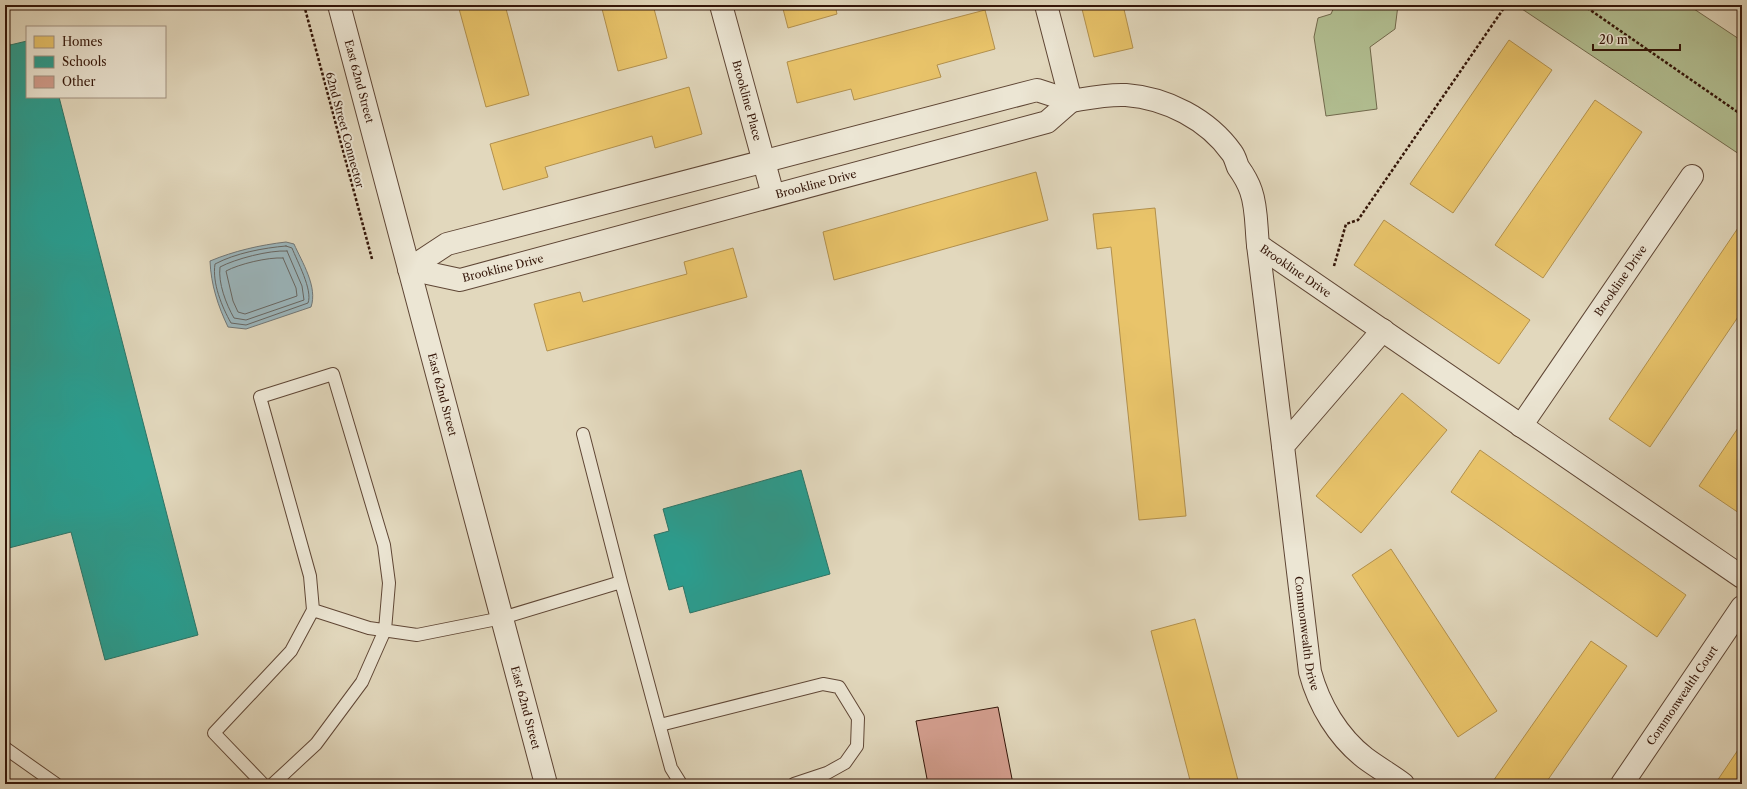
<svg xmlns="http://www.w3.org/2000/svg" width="1747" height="789" viewBox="0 0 1747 789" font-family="'Libre Caslon Text',serif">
	<rect width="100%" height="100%" fill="#e2d8bd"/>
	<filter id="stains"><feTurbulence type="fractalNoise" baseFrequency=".005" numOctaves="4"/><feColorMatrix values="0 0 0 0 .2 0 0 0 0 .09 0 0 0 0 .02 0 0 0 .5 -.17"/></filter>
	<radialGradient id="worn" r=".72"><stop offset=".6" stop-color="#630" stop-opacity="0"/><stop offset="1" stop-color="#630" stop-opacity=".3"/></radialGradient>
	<!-- green -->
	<path fill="#b2bf92" stroke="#726a4d" d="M1335,5H1398L1395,29L1370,47L1377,109L1326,116L1314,37L1318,18L1331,14Z
		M1516,5H1688L1742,41V156Z"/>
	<!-- water -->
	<path fill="#9bb6bd" stroke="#717675" d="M286,242L294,244C302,262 318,287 311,307L246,329L228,327C218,306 211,285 210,261C234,251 260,245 286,242Z"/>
	<!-- homes -->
	<path fill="#e9c46a" stroke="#b2904d" d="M458,5H505L529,95L486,107Z
		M601,5H653L667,58L618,71Z
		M782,5H835L837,14L788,28Z
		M1081,5H1123L1133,48L1094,57Z
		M985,10L995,49L937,65L941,77L854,100L851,89L797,103L787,62Z
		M1509,40L1552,70L1453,213L1410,184Z
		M689,87L702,134L655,148L652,136L545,167L548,177L503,190L490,144Z
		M1595,100L1642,132L1543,278L1495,245Z
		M1036,172L1048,220L834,280L823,232Z
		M1155,208L1186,516L1139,520L1111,247L1097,249L1093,214Z
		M1384,220L1530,320L1499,364L1354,265Z
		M1742,222V311L1650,447L1609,419Z
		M733,248L747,297L547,351L534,304L580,292L583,302L687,274L684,262Z
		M1402,393L1447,430L1361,533L1316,496Z
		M1742,422V509L1739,513L1699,486Z
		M1480,450L1686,595L1657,637L1451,492Z
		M1391,549L1497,711L1458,737L1352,575Z
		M1195,619L1239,784H1191L1151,631Z
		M1591,641L1627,666L1545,784H1491Z
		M1742,744V784H1715Z"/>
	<!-- schools -->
	<path fill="#2a9d8f" stroke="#2d7466" d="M5,24L10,45L27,41V97H59L198,635L105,660L71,532L5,549Z
		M801,470L830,574L690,613L683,586L669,590L654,535L669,531L663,509Z"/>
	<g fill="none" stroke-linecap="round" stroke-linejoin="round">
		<!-- shore -->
		<path stroke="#676662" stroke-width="1" d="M286,246L292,248C297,261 313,290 308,303L246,325L231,323C222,307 212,283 215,264C236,253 263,248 286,246Z
			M287,251L302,286L304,300L246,320L234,318C226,304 218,283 220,267C235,259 269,250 287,251Z
			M283,258L296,288L297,296L245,314L238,312L233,301L226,271C239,264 268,257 283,258Z"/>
	</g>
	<!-- building -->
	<path fill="#d29d8d" stroke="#331508" d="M998,707L1013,784H928L916,721Z"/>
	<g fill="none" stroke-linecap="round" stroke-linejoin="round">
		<!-- service casing -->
		<g stroke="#5f4635" stroke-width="14">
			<path id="service" d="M583,434L621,582
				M313,610L369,628L417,635L502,618L621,582L671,768L681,784
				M660,725L823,684L839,687L858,718L857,746L845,763L827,773L794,784
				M5,748L56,784
				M263,784L214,733L291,651L313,610L310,576L260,397L333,374L384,545L389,583L385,630L362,682L316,744L273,784"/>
		</g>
		<!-- minor casing -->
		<g stroke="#5f4635" stroke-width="24">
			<g id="minor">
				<path id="s1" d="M721,5L773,195"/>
				<path id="s2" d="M1046,5L1071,101C1089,98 1107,94 1126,95C1166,98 1208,119 1232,153C1235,157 1236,162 1238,167C1243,174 1248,182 1251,191C1257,208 1256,227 1258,245L1742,577"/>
				<path d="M1037,90L1071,101L1047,122L460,280L409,269L447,244Z"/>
				<path d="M1258,245L1283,446"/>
				<path id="s3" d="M1383,330L1283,446L1310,672C1319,705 1338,737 1365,758C1377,767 1391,775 1403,784"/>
				<path id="s4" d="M1521,426L1692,176"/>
				<path id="s5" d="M1622,784L1742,607"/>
			</g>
		</g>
		<!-- tertiary casing -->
		<g stroke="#5f4635" stroke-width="24">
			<g id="tertiary">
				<path id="s6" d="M339,5L546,784"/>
			</g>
		</g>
		<!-- path -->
		<path stroke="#331508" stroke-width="2.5" stroke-dasharray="3 2" stroke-linecap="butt" d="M304,5L372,259
			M1583,5L1742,115
			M1334,266L1346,224L1358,220L1506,5"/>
		<!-- service -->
		<use href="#service" stroke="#ece6d4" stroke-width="12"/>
		<!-- minor -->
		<use href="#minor" stroke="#ece6d4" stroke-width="22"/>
		<!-- tertiary -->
		<use href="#tertiary" stroke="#ece6d4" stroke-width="22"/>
	</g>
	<g text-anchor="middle" stroke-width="4" stroke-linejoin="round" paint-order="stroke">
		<!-- street labels -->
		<g font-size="11" fill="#331508" stroke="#ece6d4">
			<text dy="4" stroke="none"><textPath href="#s6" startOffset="79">East 62nd Street</textPath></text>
			<text dy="4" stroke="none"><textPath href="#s1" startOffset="99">Brookline Place</textPath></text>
			<text transform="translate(345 130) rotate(75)" y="4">62nd Street Connector</text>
			<text transform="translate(816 184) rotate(-15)" y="4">Brookline Drive</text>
			<text transform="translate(503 268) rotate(-14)" y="4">Brookline Drive</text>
			<text dy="4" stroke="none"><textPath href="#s2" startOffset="422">Brookline Drive</textPath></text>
			<text dy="4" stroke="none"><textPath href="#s4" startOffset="176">Brookline Drive</textPath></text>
			<text dy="4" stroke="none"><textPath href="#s6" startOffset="403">East 62nd Street</textPath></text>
			<text dy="4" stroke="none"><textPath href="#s3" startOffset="342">Commonwealth Drive</textPath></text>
			<text dy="4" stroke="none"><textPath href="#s5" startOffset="107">Commonwealth Court</textPath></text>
			<text dy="4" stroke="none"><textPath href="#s6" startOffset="727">East 62nd Street</textPath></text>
		</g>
	</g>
	<!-- margin -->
	<rect width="1747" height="789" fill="none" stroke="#e2d8bd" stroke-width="20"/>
	<rect x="6" y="6" width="1735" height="777" fill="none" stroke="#331508" stroke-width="2"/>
	<rect x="10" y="10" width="1727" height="769" fill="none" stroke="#331508"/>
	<!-- legend -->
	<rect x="26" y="26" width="140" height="72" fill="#ece6d4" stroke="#a29282"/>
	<rect x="34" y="36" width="20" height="12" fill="#e9c46a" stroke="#a29282"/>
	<text x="62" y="46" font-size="12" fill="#331508">Homes</text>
	<rect x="34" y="56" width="20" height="12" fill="#2a9d8f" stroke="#a29282"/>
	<text x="62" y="66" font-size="12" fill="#331508">Schools</text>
	<rect x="34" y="76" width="20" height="12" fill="#d29d8d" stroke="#a29282"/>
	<text x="62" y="86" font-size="12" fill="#331508">Other</text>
	<!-- scale -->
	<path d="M1593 44v6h87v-6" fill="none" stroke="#331508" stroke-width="2"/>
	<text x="1599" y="44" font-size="12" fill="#331508" stroke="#ece6d4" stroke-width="3" paint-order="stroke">20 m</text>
	<rect width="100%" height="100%" filter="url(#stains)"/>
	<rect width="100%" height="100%" fill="url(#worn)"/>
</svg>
